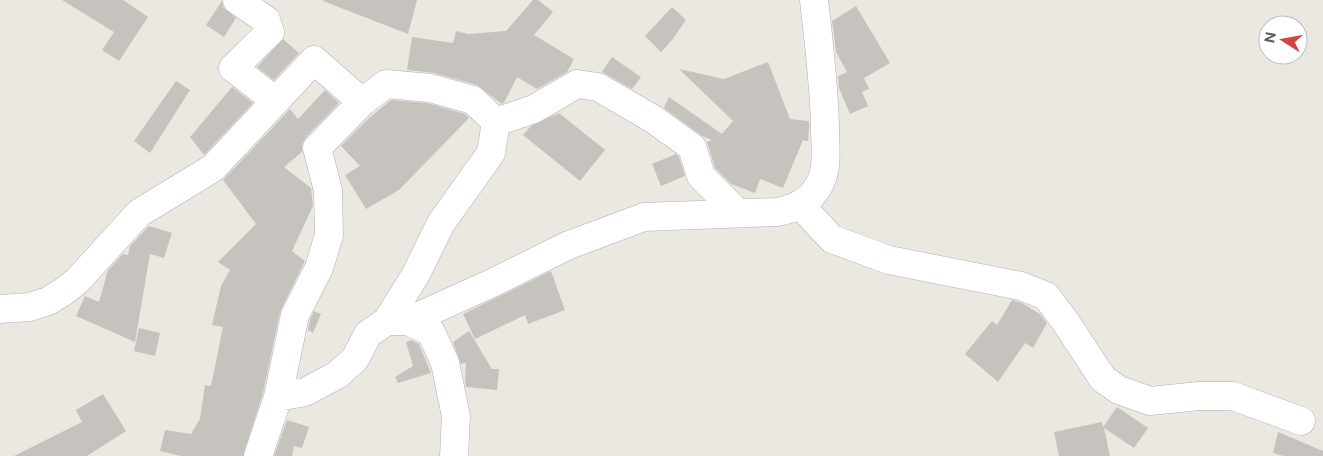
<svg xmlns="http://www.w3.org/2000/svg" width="1323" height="456" viewBox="0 0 1323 456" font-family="'Public Sans',sans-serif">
	<rect width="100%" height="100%" fill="#eae8e1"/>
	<!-- building -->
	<path fill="#c6c3be" d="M62,0H123L148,17L119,61L102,50L114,32Z
		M324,0H417L408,34L323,1Z
		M533,0H538L553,12L534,35L574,59L567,72L537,89L517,77L504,103L502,104L477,85L434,73L407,70L412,37L453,43L456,31L468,34L506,31Z
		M222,1L223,7L236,18L224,37L206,25Z
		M856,6L890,63L864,78L869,89L862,92L868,106L850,114L839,88L838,76L847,72L836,52L832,21Z
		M672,7L686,20L672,40L661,52L645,36Z
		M283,39L299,53L274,80L257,67Z
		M612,57L641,77L632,89L602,72Z
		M768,62L790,119L809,121V128L808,141L803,140L783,188L760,179L755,193L731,184L715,168L707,142L712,140L702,136L664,108L669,97L722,134L733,121L679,69L724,79Z
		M176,81L190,90L150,153L134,141Z
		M232,87L253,103L204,155L190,137Z
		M325,90L339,103L306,137L302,144V152L284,167L311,188L313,206L292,251L305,261L280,312L263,393L243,456H181L160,451L165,430L191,434L200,419L205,385L211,386L223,327L212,325L221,286L230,270L218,262L256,224L223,180L290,109L298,119Z
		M391,100L427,103L465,114L469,118L399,190L366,209L345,175L360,166L341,146L369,118Z
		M559,113L605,150L580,181L523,135L531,126Z
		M676,154L679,157L685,176L661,186L652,164Z
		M149,226L172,233L164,258L150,254L135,342L76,316L85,296L99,302L108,270L123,254L128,255L130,246Z
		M551,271L565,310L528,324L525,315L475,339L463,314Z
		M1012,300L1022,303L1040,314L1047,323L1033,348L1025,343L998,382L965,354L992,321L997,325Z
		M314,311L321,314L313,333L308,330L310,320Z
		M139,328L160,333L155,356L134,351Z
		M469,331L492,369H499L497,390L466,387L465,381L466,363L461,364L453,342Z
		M412,340L419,344L431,373L398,383L395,377L413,366L406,342Z
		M103,394L126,431L87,456H14L82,422L76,410Z
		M1117,407L1148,428L1134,448L1104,428L1110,456H1059L1054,432L1102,422L1103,427Z
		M287,420L309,427L302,448L294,446L292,456H274Z
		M1278,432L1323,451V456H1283L1273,453Z"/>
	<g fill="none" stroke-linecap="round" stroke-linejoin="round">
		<!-- minor casing -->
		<g stroke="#aeb1b5" stroke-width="29">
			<path id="minor" d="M237,0L266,20L270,32L233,68L276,101
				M496,122L534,109L577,84L598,87L653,119L692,147L701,176L738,213
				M800,205L832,239L889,260L1021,286L1046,296L1065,321L1103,379L1119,390L1150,401L1199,396H1233L1301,421
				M0,309L30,307L48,301L63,292L77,281L139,213L213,168L314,60L362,102
				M387,321L416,274L441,223L491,153L496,122
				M408,321L490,284L569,245L644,217L777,212C794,209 809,202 818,187C829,169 825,147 825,127C824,84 819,42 814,0
				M278,397L305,392L337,375L355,359L368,334L387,321H408L431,332L445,363L456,416L454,456
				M258,456L278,397L295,315L319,268L329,235L328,190L317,148L362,102L386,84L430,88L473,100L496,122"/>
		</g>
		<!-- minor -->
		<use href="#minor" stroke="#fff" stroke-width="28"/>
	</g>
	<!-- north arrow -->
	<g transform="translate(1283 40) rotate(281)"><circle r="24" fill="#ffffff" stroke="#bdbebf"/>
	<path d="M0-4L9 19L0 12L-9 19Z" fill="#d1473f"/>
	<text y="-8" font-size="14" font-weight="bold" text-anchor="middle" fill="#595c60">N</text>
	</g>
</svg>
